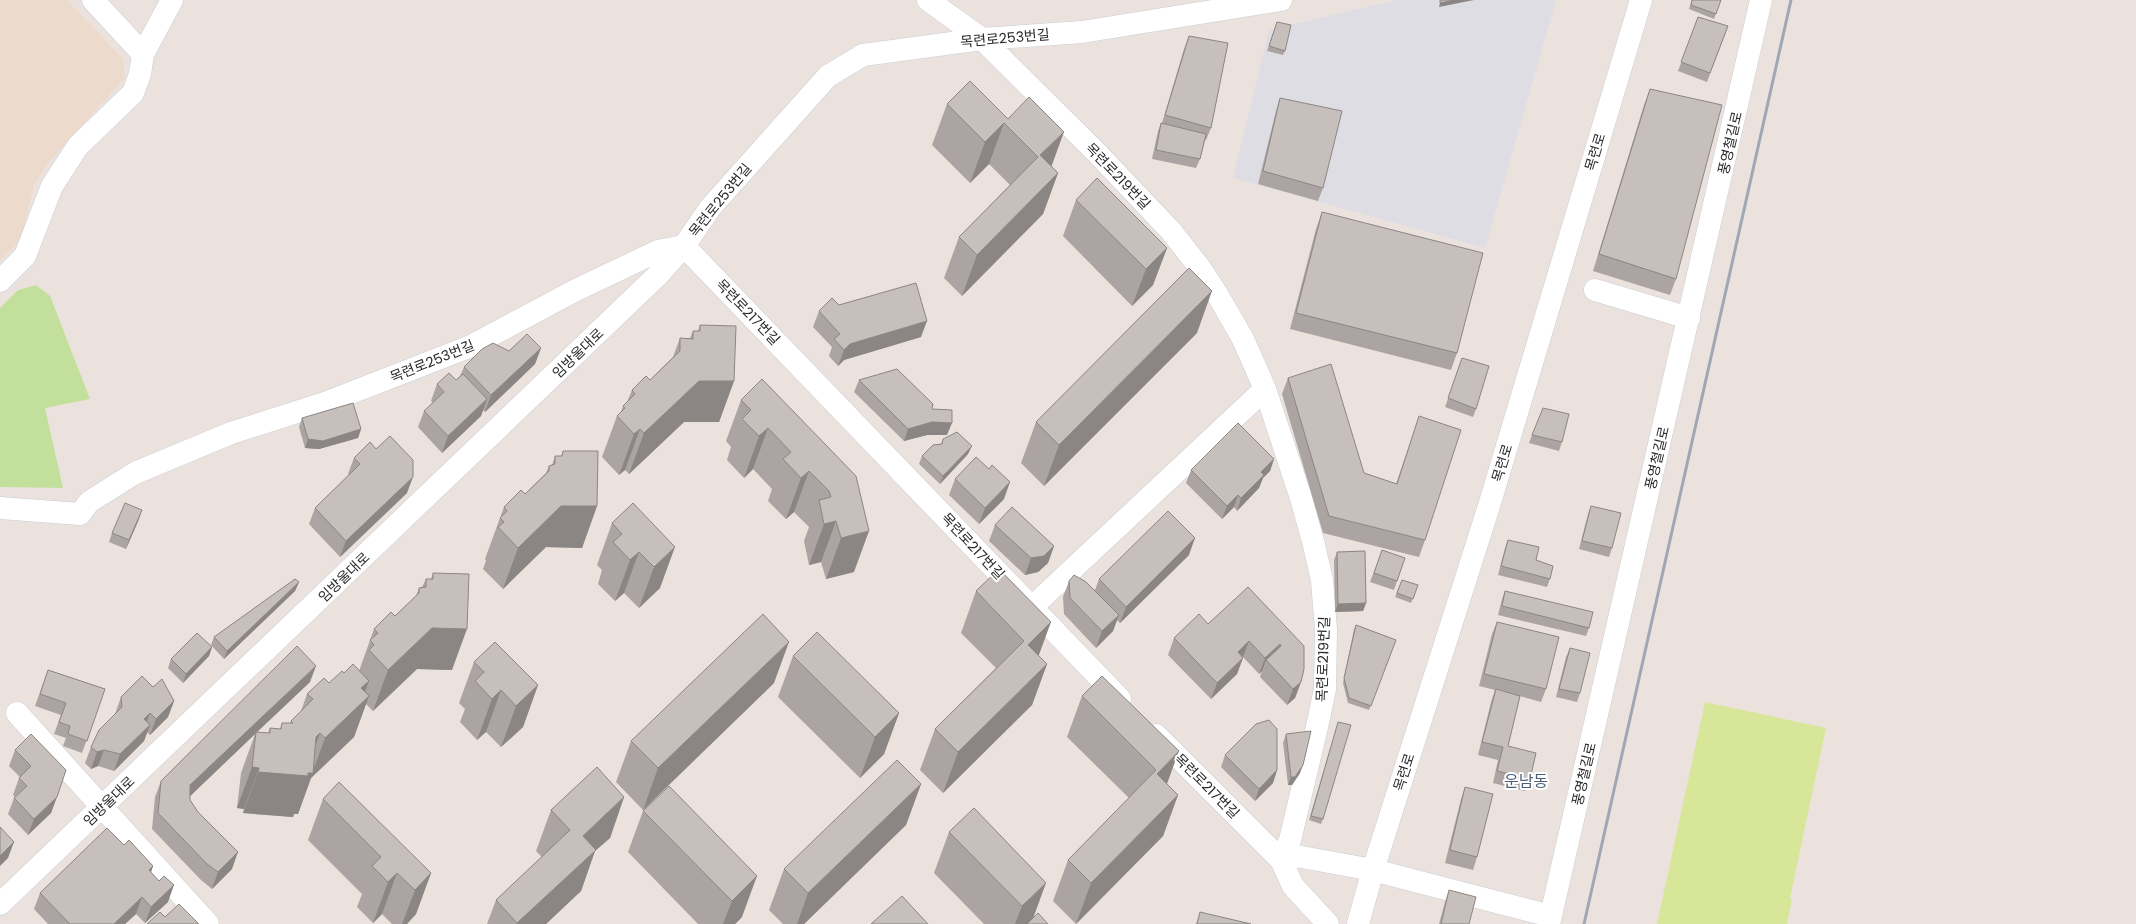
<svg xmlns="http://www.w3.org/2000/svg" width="2136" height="924" viewBox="0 0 2136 924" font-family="Poppins,'Noto Sans KR',sans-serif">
	<rect width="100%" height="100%" fill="#ece2dd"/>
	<!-- industrial -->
	<path fill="#dedde4" d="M1396,0H1556L1485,248L1233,178L1269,30Z"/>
	<!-- education -->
	<path fill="#ecdbcd" d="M0,0H67L123,59L125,78L48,163L34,185L21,240L0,261Z"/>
	<!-- green -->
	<path fill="#c2e09c" d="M36,285L50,296L90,399L45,408L63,488L0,487V308L18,290Z"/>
	<!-- pitch -->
	<path fill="#d7e698" d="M1705,702L1826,728L1790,898L1792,899L1787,924H1657Z"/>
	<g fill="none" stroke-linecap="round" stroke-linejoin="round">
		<!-- minor casing -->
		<g stroke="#c8ced7" stroke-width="23">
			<path id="minor" d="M93,0L143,54
				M928,0L982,39L1096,152L1171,231L1200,268L1217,294L1243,339L1265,389L1301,498L1313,541L1322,580L1326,630L1325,689L1317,727L1290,840L1281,860
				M684,246L1120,699
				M0,281L25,256L52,186L78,146L133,93L140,74L143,54L172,0
				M1595,290L1689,318
				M0,508L80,514L89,502L135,473L231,433L325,403L471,346L576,290L658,251L684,246
				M1031,608L1265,389
				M17,713L208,924
				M1156,735L1281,860L1293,886L1328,924
				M1281,860L1296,856L1373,870
				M0,904L659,274L684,246L710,208L828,76L863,55L982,39L1082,32L1281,0"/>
		</g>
		<!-- tertiary casing -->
		<g stroke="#c8ced7" stroke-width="23">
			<path id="tertiary" d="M1373,870L1551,916
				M1549,924L1761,0"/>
		</g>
		<!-- secondary casing -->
		<g stroke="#c8ced7" stroke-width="23">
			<path id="secondary" d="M1358,924L1373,870L1489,506L1641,0"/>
		</g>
		<!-- minor -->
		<use href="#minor" stroke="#fff" stroke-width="22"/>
		<!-- tertiary -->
		<use href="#tertiary" stroke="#fff" stroke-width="22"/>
		<!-- secondary -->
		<use href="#secondary" stroke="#fff" stroke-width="22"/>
		<!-- rail -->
		<path stroke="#a0a7b4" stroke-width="3" d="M1584,924L1791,0"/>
	</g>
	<!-- wall -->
	<path fill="#aba4a2" d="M1692,0H1721L1714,19L1689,9Z
		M1698,17L1728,26L1707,82L1678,71Z
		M1277,22L1285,51L1283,55L1267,51Z
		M1189,36L1211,128L1206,140H1205L1200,159L1196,168L1152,159L1158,131L1161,123H1162L1184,49Z
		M970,81L1058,173L1043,214L962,296L944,278L959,237L1010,185L989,164L970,183L932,145L947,104Z
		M1650,89L1676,279L1670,295L1593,271L1644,105Z
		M1280,98L1323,188L1318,201L1258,184L1276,111Z
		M1076,200L1167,248L1153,285L1132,306L1063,236Z
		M1322,212L1457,353L1451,370L1290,329L1316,229Z
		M839,305L921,337L844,360L838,366L829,356L832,347L813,327L819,311Z
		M700,325L734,381L719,422H684L629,474L625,470L619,475L602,457L617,416L621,412L623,406L627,402L632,390L650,380L673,357L680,338H690L693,331H698Z
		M1197,333L1044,486L1021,463L1036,422Z
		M541,348L535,364L485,412L483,410L481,416L442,453L418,427L424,411L433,403L431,401L437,384L456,380L460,376L464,367L509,351Z
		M1462,358L1476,409L1473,417L1445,407Z
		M1288,378L1364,473L1396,484L1419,416L1425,540L1419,557L1323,533L1282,394Z
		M859,380L932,409L947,435H927L904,441L854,392Z
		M741,400L856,476L854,572L826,579L821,562L809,565L804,541L809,527L794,512L786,519L768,501L772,489L753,469L744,478L727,460L731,447L726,441Z
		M302,418L361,429L358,438L319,449L305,448L299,427Z
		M1532,435L1562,442L1559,451L1529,443Z
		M943,439L968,454L940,484L919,464L922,456L941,444Z
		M563,451L597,506L582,548L546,547L503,589L483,569L486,561L485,559L504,507L525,494L546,473L549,466L552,465L555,456H561Z
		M354,458L407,493L340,557L309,524L315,508L349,475L348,474Z
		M1274,459L1270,471L1263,478L1259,488L1237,511L1234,507L1222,519L1186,483L1191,470Z
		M955,479L1004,499L979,524L949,495Z
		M633,503L660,588L639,608L624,593L615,601L598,584L602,570L597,565L612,523Z
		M1591,506L1612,548L1609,557L1579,549L1588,514Z
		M139,519L126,549L109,542L112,533Z
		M995,525L1054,546L1048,563L1038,572L1025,575L989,541Z
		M1508,540L1536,560L1550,579L1547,587L1498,575L1505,548Z
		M1382,550L1405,558L1394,590L1370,582Z
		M1337,552L1366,603L1363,611L1335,612L1334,560Z
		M1189,555L1120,623L1117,620L1113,631L1096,648L1064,614L1063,597L1069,581L1095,590L1099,579Z
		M433,573L452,670L417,669L373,711L366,704L354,737L310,779L298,814H294L293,817L243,813L244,809L237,808L241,773L255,734L190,796V800L232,869L212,889L201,880L152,829L155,797L161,781L310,682L257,732L268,733L270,728L280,729L282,723H290L291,721L301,711L307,694L329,683L344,673L359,671L374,629L395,616L416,596L419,588L422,587L426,579H431Z
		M1402,580L1418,585L1411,603L1395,597Z
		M299,582L295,591L224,659L211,645L214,637Z
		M976,591L1047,664L1032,705L943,793L920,770L935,729L996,668L961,633Z
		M1505,591L1589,628L1586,636L1498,615L1502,599Z
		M1497,622L1546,689L1541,702L1520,696L1508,746L1530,779L1525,791L1493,783L1498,760L1478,755L1491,702L1495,690L1479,686L1492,634Z
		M1208,624L1304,646L1301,682L1295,698L1287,705L1260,677L1262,671L1259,674L1243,657L1237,674L1211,699L1168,655L1174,638Z
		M1356,625L1396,640L1369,710L1348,703L1343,683L1354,629Z
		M212,647L209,656L183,683L168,668L171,659Z
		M1570,648L1580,693L1577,702L1556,697L1566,657Z
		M793,656L899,713L884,754L860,778L778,697Z
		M474,662L538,685L523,727L501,747L486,732L477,740L460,722L465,709L459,703Z
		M48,670L105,689L82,753L63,746L66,738L54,734L61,715L35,706Z
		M1102,676L1167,784L1178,795L1163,836L1076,924L1053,901L1068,860L1129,798L1067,737L1082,696Z
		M774,683L643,810L616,782L631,741Z
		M153,687L174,701L168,717L150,735L147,732L144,741L114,771L98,766L91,769L85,763L91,747L115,714L121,697Z
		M1338,722L1323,819L1321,824L1309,820Z
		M1286,734L1300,773L1292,785H1288L1283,743Z
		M15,750L66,770L51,813L28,835L8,814L14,798L15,797L13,795L19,778L20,777L9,766Z
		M1225,755L1277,770L1273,783L1255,801L1221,767Z
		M921,784L906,825L804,924H783L769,910L784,869Z
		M669,786L742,917L735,924H698L628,852L643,811Z
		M1465,787L1477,857L1473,870L1445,863L1461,799Z
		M624,797L610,838L595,851L581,891L546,924H487L496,900L542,857L536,851L551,810Z
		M323,799L431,873L416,914L407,924H392L382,914L373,923L357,907L362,894L308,840Z
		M974,808L1033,918L1048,924H984L934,873L949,832Z
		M153,866L151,873L168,902L145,923L136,914L125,924H48L34,909L40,893Z
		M1449,890L1469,924H1439L1445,902Z
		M1200,912L1251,924H1196Z"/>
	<!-- shaded-wall -->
	<path fill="#8b8684" d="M1454,0H1474L1439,7L1440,3Z
		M1004,123L989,164L970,183L985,142Z
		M1064,132L1049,173L1040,155Z
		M1058,173L1043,214L962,296L977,255Z
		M1167,248L1153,285L1132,306L1146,269Z
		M1212,291L1197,333L1044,486L1059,445Z
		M927,321L921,337L844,360L838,366L844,350L850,344Z
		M541,348L535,364L485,412L491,395Z
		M699,381H734L719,422H684L629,474L644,433Z
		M487,399L481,416L442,453L448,436Z
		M932,422L952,423L947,435H927L904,441L908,429Z
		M768,428L753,469L744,478L759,436Z
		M361,429L358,438L319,449L305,448L308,439Z
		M640,429L625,470L619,475L634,434Z
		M972,446L968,454L940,484L943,476Z
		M1274,459L1270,471L1263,478L1259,488L1237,511L1241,498L1261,472Z
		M809,471L794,512L786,519L801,478Z
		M413,477L407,493L340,557L346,541Z
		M1010,482L1004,499L979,524L985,508Z
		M1238,495L1234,507L1222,519L1227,506Z
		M561,506H597L582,548L546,547L503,589L518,548Z
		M142,510L139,519L126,549L129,540Z
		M836,521L821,562L809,565L824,524Z
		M869,531L854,572L826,579L841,538Z
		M1195,538L1189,555L1120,623L1126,607Z
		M1054,546L1048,563L1038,572L1025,575L1031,558Z
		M675,547L660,588L639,608L654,567Z
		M639,552L624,593L615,601L630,560Z
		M299,582L295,591L224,659L227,651Z
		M1366,603L1363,611L1335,612L1338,604Z
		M1119,615L1113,631L1096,648L1102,631Z
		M1051,622L1036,663L1028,645Z
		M432,628L467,629L452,670L417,669L373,711L388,670Z
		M1249,641L1243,657L1238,652Z
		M789,642L774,683L643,810L658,768Z
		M1280,644L1274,660H1266L1262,671L1259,674L1265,658Z
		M212,647L209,656L183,683L186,674Z
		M1243,658L1237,674L1211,699L1217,683Z
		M1047,664L1032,705L943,793L958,752Z
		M316,666L310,682L256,733V732L255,734L184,802L190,785Z
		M369,681L360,705L369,696L354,737L310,779L325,738L361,688Z
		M1301,682L1295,698L1287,705L1293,689Z
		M538,685L523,727L501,747L516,706Z
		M501,690L486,732L477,740L492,699Z
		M174,701L168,717L150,735L156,719Z
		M150,713L144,729V719Z
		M899,713L884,754L860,778L875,737Z
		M150,725L144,741L114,771L120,754Z
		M320,733L305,774L308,773H313L298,814H294L293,817L243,813L258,772L316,737Z
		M104,750L98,766L91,769L97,752Z
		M1179,751L1164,792L1157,774Z
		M1303,765L1300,773L1292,785H1288L1291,777Z
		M252,767L259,768L244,809L237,808Z
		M1277,770L1273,783L1255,801L1259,789Z
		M921,784L906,825L804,924H797L808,893Z
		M1178,795L1163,836L1076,924L1091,883Z
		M57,797L51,813L28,835L34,819Z
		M624,797L610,838L595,851L581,891L546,924H517L583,836Z
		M14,842L8,858L0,866V856Z
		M238,852L232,869L212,889L218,872Z
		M153,866L147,882L149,870Z
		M397,873L382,914L373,923L388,882Z
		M431,873L416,914L407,924H402L415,890Z
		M757,876L742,917L735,924H723L732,901Z
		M1046,883L1031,924H1015L1022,906Z
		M174,885L168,902L145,923L151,907Z
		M142,897L136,914L125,924H114Z"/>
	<!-- building -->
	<path fill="#c7bfbc" stroke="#8b8684" d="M1440,0H1454L1440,3Z
		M1692,0H1721L1716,14L1691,5Z
		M1698,17L1728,26L1710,73L1681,62Z
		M1277,22L1291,25L1285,51L1269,46Z
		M1189,36L1228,43L1211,128L1165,115Z
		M970,81L1008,119L1029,97L1064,132L1040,155L1058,173L977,255L959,237L1038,157L1004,123L985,142L947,104Z
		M1650,89L1722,105L1676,279L1599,254Z
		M1280,98L1342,111L1323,188L1263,171Z
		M1161,123L1206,134L1200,159L1156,150Z
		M1097,178L1167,248L1146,269L1076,200Z
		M1322,212L1483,253L1457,353L1296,313Z
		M1189,268L1212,291L1059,445L1036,422Z
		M916,283L927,321L850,344L844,350L834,339L840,334L819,311L832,298L839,305Z
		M700,325L736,326L734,381H699L644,433L640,429L634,434L617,416L625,408L623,406L635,394L632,390L646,376L650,380L680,351V338L693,339V331H700Z
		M527,334L541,348L491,395L464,367L482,349L493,343L509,351Z
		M1462,358L1489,366L1476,409L1448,398Z
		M1331,364L1364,473L1397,484L1419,416L1461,430L1425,540L1329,516L1288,378Z
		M897,369L933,404L932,409L952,410V423L932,422L908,429L859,380Z
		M449,373L456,380L463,374L487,399L448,436L424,411L444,392L437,384Z
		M762,379L856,476L869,531L841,538L836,521L824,524L819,500L831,497L829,491L809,471L801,478L783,459L791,452L768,428L759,436L742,419L751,410L741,400Z
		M353,403L361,429L323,441L308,439L302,418Z
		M1543,408L1569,414L1562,442L1532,435Z
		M1238,423L1274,459L1261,472L1264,475L1241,498L1238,495L1227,506L1191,470Z
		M957,432L972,446L943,476L922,456L933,445L942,444L943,439Z
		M390,436L413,460V477L346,541L315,508L360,464L354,458L370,442L376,449Z
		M563,451H598L597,506H561L518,548L498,527L504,522L500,518L507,511L504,507L521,490L525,494L549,471V466L555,464V456H562Z
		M976,457L989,469L992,465L1010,482L985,508L955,479Z
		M125,503L142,510L129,540L112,533Z
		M633,503L675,547L654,567L639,552L630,560L613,542L622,534L612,523Z
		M1591,506L1621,513L1612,548L1582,541Z
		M1012,507L1054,546L1044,556L1031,558L995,525Z
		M1168,511L1195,538L1126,607L1099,579Z
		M1508,540L1539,547L1536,560L1553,566L1550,579L1501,566Z
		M1382,550L1405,558L1397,581L1374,573Z
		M1365,551L1366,603L1338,604L1337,552Z
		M999,569L1051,622L1028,645L1047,664L958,752L935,729L1024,641L976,591Z
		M433,573L469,574L467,629L432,628L388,670L369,650L374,645L370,640L378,633L374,629L391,612L395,616L419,593V588L426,587V579H433Z
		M1074,575L1086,582L1119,615L1102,631L1070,598L1069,581Z
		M295,579L299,582L227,651L214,637Z
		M1402,580L1418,585L1413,599L1397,593Z
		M1248,587L1304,646V669L1301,682L1293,689L1266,660L1281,646L1280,644L1265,658L1249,641L1238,652L1243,658L1217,683L1174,638L1199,614L1208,624Z
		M1505,591L1593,612L1589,628L1502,606Z
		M763,614L789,642L658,768L631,741Z
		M1497,622L1559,637L1546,689L1484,674Z
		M1356,625L1396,640L1371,706L1349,698L1344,678Z
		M817,632L899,713L875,737L793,656Z
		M197,633L212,647L186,674L171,659Z
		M495,642L538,685L516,706L501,690L492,699L475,681L484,672L474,662Z
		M297,646L316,666L190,785V800L198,812L238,852L218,872L207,864L158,813L161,781Z
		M1570,648L1590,653L1580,693L1559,689Z
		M353,664L369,681L361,688L369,696L325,738L320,733L316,737L313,773H308V776L258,772L259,768L252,767L256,732L270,733V728L281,729L282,723H293L291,721L313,699L307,694L324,678L329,683L342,671L344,673Z
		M48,670L105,689L87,741L68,734L70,726L59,722L66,703L40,694Z
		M142,676L153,687L162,679L174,701L156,719L150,713L144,719L150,725L120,754L104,750L97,752L91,747L99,730L122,707L121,697Z
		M1102,676L1179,751L1157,774L1178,795L1091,883L1068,860L1156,770L1082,696Z
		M1496,689L1520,696L1508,746L1536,753L1530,779L1497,771L1503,747L1482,742Z
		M1269,720L1277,729V770L1259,789L1225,755L1256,724Z
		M1338,722L1351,725L1323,819L1311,816Z
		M1311,731L1303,765L1295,777H1291L1286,734Z
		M31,734L66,770L57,797L34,819L14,798L27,786L19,778L31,766L15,750Z
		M897,760L921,784L808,893L784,869Z
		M597,767L624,797L583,836L596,850L517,923L496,900L570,830L551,810Z
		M339,782L431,873L415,890L397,873L388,882L372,866L381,857L323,799Z
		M669,786L757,876L732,901L643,811Z
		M1465,787L1493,794L1477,857L1450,850Z
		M974,808L1046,883L1022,906L949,832Z
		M0,827L14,842L0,856Z
		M107,828L124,845L129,840L153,866L149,870L159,881L164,876L174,885L151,907L142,897L114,924H70L40,893Z
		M1449,890L1476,897L1469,924H1441Z
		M902,896L928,924H871Z
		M179,904L199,924H147L160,912L165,917Z
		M1200,912L1251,924H1197Z
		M1038,913L1048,924H1027Z"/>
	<g text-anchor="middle" stroke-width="4" stroke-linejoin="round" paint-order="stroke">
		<!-- street labels -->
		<g font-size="14" fill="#2a2a2a" stroke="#fff">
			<text transform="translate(1005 38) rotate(-5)" y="5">목련로253번길</text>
			<text transform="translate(1730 143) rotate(-77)" y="5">풍영철길로</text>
			<text transform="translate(1595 152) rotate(-73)" y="5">목련로</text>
			<text transform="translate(1118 176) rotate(46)" y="5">목련로219번길</text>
			<text transform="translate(720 200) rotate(-51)" y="5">목련로253번길</text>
			<text transform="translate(748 312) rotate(46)" y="5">목련로217번길</text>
			<text transform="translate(578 353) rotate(-44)" y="5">임방울대로</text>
			<text transform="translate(432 361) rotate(-22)" y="5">목련로253번길</text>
			<text transform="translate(1657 458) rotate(-77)" y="5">풍영철길로</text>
			<text transform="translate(1502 463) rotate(-73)" y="5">목련로</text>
			<text transform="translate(973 546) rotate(47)" y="5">목련로217번길</text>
			<text transform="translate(344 577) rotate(-44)" y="5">임방울대로</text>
			<text transform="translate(1323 659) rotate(-88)" y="5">목련로219번길</text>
			<text transform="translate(1404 772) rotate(-72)" y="5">목련로</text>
			<text transform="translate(1584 774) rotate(-77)" y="5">풍영철길로</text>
			<text transform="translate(1207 786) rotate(45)" y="5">목련로217번길</text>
			<text transform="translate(109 801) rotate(-44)" y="5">임방울대로</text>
		</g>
		<!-- quarter labels -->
		<g font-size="16" fill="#4d5f79" stroke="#fff">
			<text x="1526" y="787">운남동</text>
		</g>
	</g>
</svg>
